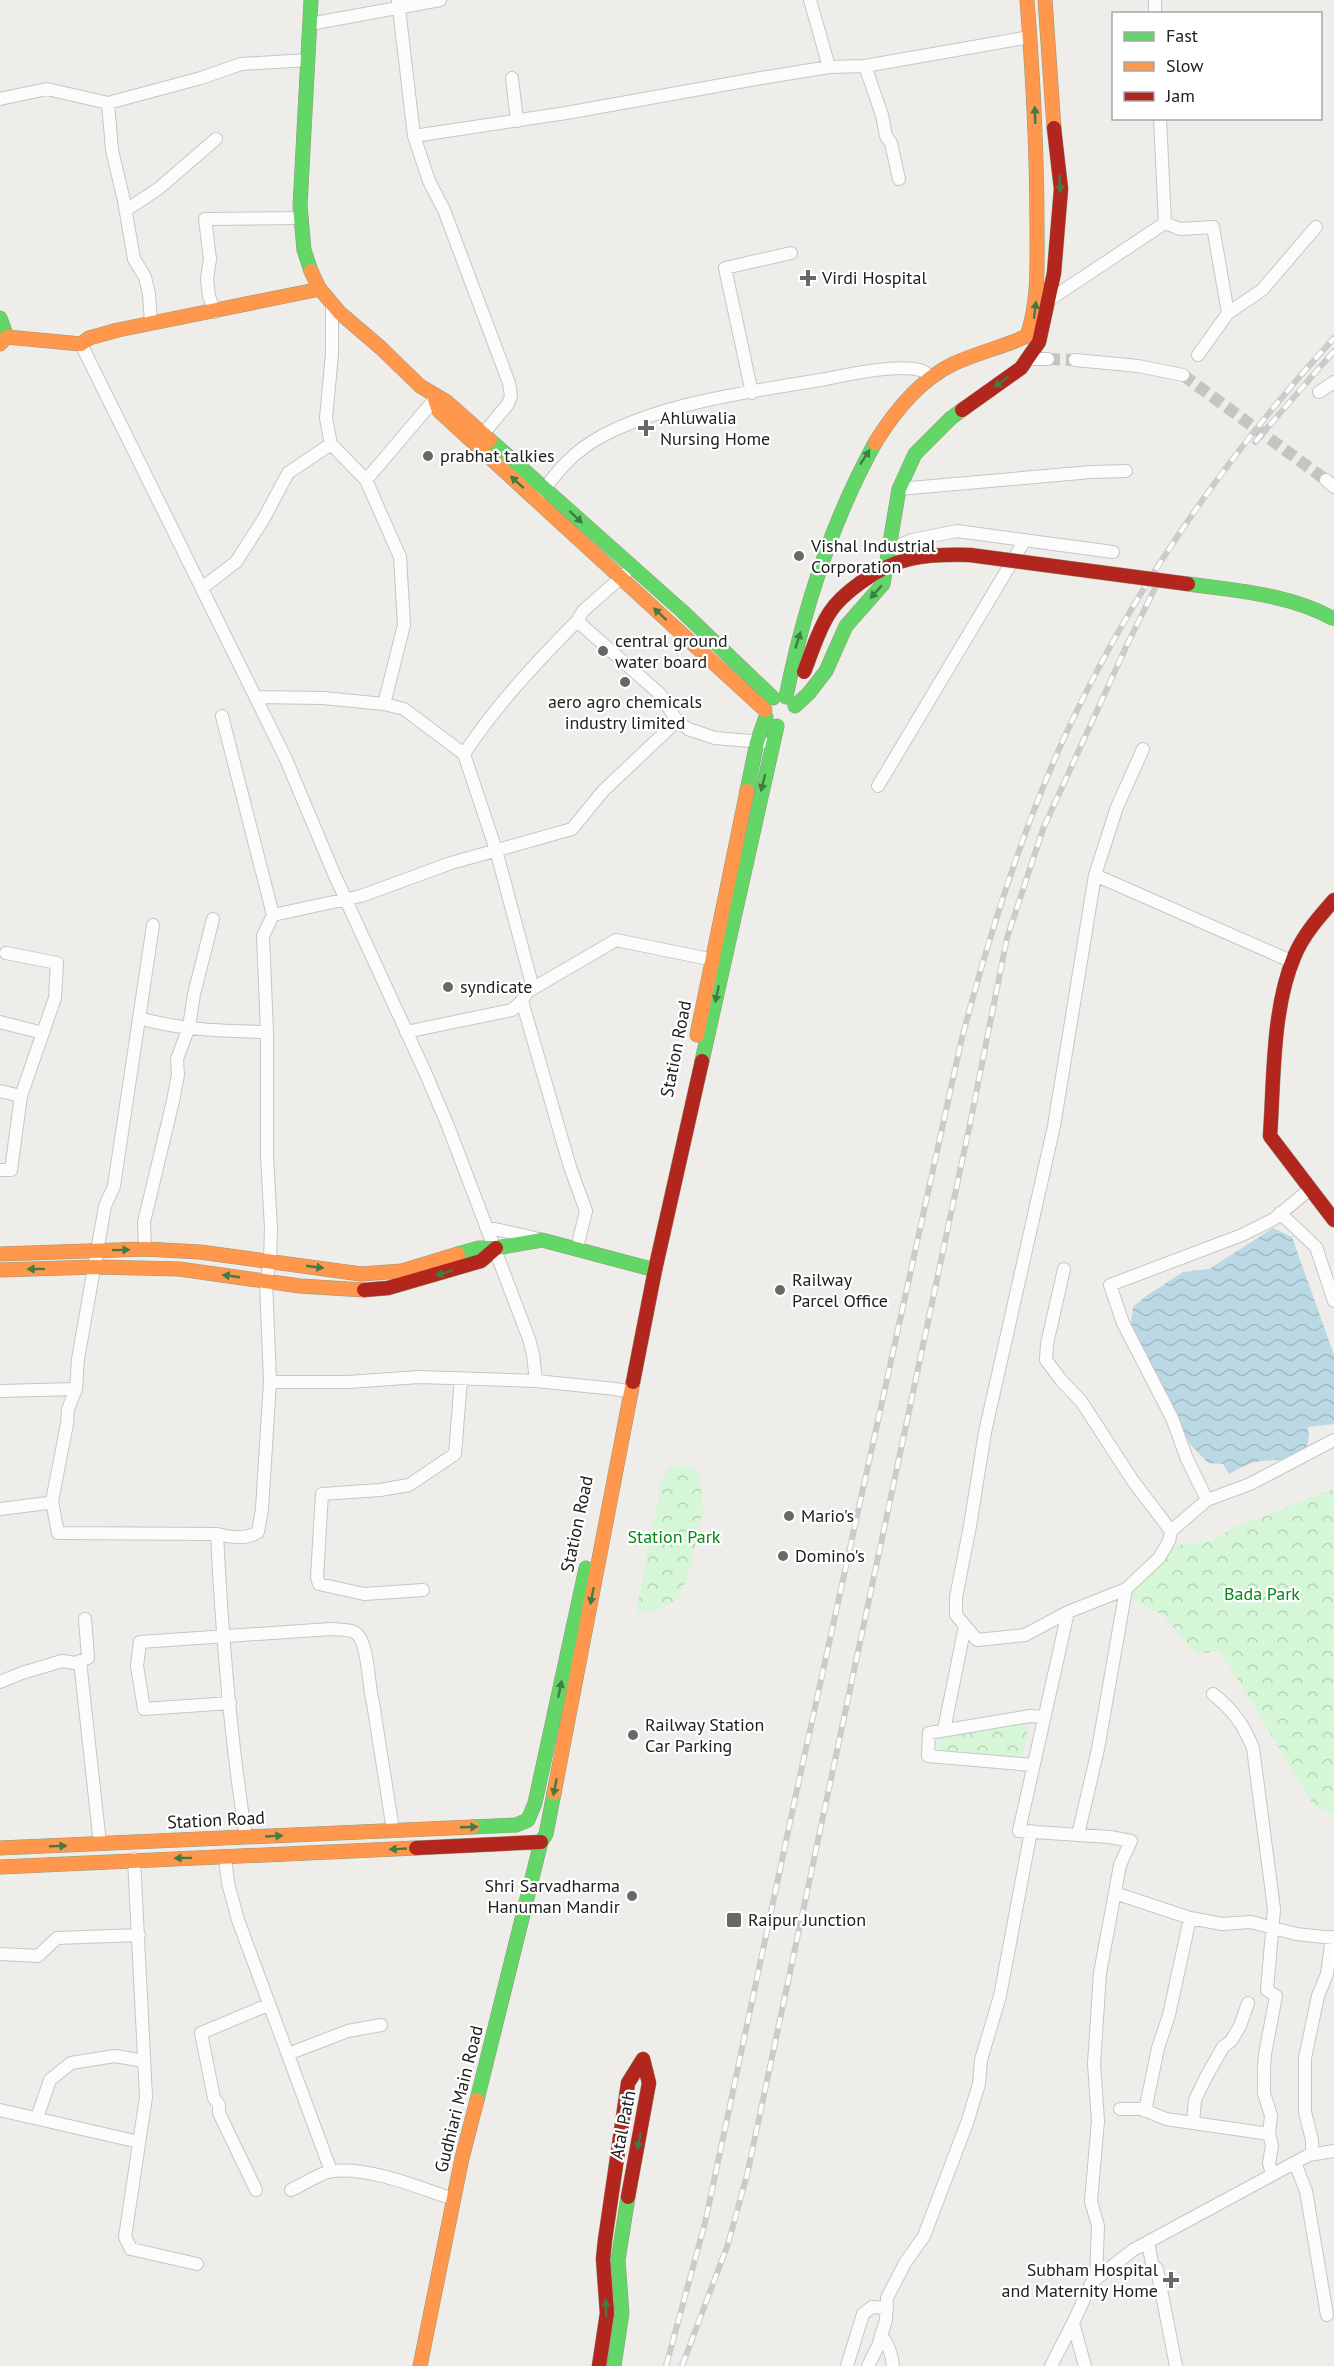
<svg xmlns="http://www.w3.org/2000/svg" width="1334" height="2366" viewBox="0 0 1334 2366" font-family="'PT Sans',sans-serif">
	<defs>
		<pattern id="park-crowns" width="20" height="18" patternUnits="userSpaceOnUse" patternTransform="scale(1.5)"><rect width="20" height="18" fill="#d5f6d7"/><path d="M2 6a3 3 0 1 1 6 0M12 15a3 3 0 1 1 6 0" fill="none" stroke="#b7d3b8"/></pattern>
		<pattern id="water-waves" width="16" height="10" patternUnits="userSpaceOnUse" patternTransform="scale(1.5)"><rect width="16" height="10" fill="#bad9e4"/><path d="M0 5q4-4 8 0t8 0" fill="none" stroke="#a0bac3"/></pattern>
	</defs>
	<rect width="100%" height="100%" fill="#eeede9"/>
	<!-- park -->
	<path fill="url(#park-crowns)" d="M677,1465L692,1467L700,1476L703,1509L689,1572L679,1597L670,1604L659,1609L636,1613L661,1485L667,1469Z
		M1334,1489V1814L1314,1806L1236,1676L1219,1651L1197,1654L1162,1615L1136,1601L1126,1589L1172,1546L1210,1541L1235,1527Z
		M1029,1720L1022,1761L940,1755L939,1737Z"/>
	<!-- water -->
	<path fill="url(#water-waves)" d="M1273,1228L1292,1237L1334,1355V1424L1308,1427C1314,1465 1279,1458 1255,1462C1246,1464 1237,1470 1229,1474L1223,1464L1208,1463L1190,1444L1130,1331L1133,1307L1146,1296L1183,1272L1209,1269Z"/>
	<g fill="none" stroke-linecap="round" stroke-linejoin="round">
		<!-- street-tunnel -->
		<path stroke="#c5c4c1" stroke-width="12" stroke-dasharray="12 6" stroke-linecap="butt" d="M1048,359L1075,360
			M1183,375L1326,480"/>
		<!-- street casing -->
		<g stroke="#c7c6c5" stroke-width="14">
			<path id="street" d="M398,0L414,136L429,181L444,210L509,383L511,396L508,404L478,440
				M810,0L829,67
				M1155,0V14
				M310,24L440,0
				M865,66L882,115L886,136L891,143L899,179
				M512,78L517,121
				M0,99L47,89L108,103L112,150L124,201L134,259L145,277L149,294L151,323
				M108,103L201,78L241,64L308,60
				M1160,118L1165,223
				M414,136L566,113L761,78L829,67L865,66L1030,37
				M126,210L158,189L216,139
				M1049,300L1165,223L1180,229L1213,227L1228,313
				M215,312L209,296L207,279L210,259L205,219L302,218
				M81,344L285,757L335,876L425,1072L448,1126L529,1339L533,1354L536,1381
				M1198,355L1228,313L1262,290L1316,227
				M1027,359H1048
				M1075,360L1138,366L1183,375
				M1319,392L1334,382
				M752,393L725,268L791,253
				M331,444L326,418L332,354V303
				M366,480L435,399
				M1326,480L1334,487
				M899,489L1091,472L1126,471
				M540,495C558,470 574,451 602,436C666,402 754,391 826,379C849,374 898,364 920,370C924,371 928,374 932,377
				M890,549L912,540L957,531L1113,552
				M202,588L236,562L263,520L288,473L331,444L366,480L400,557L404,625L384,704
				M577,621L660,694L677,721L688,729L715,738L763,742
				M256,697L323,698L384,704L404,709L464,754L496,850L533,988
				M222,716L273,915
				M1143,749L1117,807L1095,875L1054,1126L985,1432L970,1526L956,1597V1615L977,1640L1025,1635L1068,1612L1126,1589L1159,1558L1169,1541L1171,1531L1207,1500L1250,1484L1334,1440
				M464,754C496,705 536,663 577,621L583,611L625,574
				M878,786L1025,540
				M1095,875L1293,962
				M139,1018C180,1030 224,1031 267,1032
				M0,1022L43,1033
				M406,1032L512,1010L522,1001
				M0,1091L21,1096
				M0,1170H11L21,1096L55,998L57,963L6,953
				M1280,1213L1316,1247L1334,1301
				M486,1227L535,1238
				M577,1248L586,1211L570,1167L522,1001L527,992L616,940L719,961
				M145,1249L144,1222L173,1101L178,1075L177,1059L189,1027L194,994L213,919
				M1064,1269L1047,1344L1046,1360L1061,1380L1081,1401L1133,1481L1171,1531
				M270,1382H348L419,1377L536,1381L615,1389L632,1392
				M0,1391L76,1389
				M1207,1500L1187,1459L1172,1418L1123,1323L1110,1285L1242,1235L1274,1219L1310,1189
				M52,1501L58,1533L217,1534C230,1537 246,1540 258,1532L262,1509L270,1382L266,1281L270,1262L271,1228L267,1156V1032L263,936L273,915L361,896L451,863L572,829L603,791L677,721
				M0,1509L48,1503L52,1501L67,1424L68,1409L76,1389L78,1359L105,1206L114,1186L153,925
				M217,1534C222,1635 230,1737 246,1837
				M423,1590L364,1594L319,1584L317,1577L322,1494L380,1490L409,1485L455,1454L461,1379
				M1068,1612L1019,1831L1110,1837L1131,1841L1120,1865L1100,1973L1094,2064L1098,2121L1091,2201L1098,2226L1096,2279
				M80,1661L100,1844
				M0,1682L22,1673L62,1661L75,1663L88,1658L85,1619
				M1213,1694C1234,1711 1243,1724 1253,1748L1274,1909L1267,1990L1276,1996L1265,2054L1264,2068V2093L1271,2116L1269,2134L1272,2146L1269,2163L1272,2175
				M230,1703L144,1709L137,1666L140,1642L331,1629C338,1630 348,1629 354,1632C369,1638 368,1687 373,1703L393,1830
				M944,1730L965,1626
				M1032,1765L928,1756L929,1733L1030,1716L1043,1717
				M1078,1835L1098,1749L1126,1589
				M225,1857L228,1883L238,1920L331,2171
				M134,1859L146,2097L125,2237L131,2249L197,2264
				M1115,1893L1190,1918L1222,1924L1251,1922L1296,1934L1334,1938
				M0,1954L38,1956L57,1938L139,1935
				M288,2054L348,2031L381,2025
				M1120,2109H1142L1166,2119L1269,2134
				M0,2110L139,2142
				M1145,2111L1158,2048L1169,2015L1190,1918
				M37,2118L50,2080L71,2063L115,2056L144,2061
				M1193,2122L1195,2100L1205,2079L1223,2047L1231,2041L1240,2026L1248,2003
				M1312,2154V2140L1305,2112V2058L1318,1996L1327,1974L1332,1937
				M1295,2163L1306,2191L1327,2315
				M256,2190L219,2113V2105L214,2098L201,2033L268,2005
				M291,2190C303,2185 319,2173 332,2171C372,2167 416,2187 454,2199
				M1148,2242L1152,2264L1157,2269L1176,2366
				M881,2335C889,2345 892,2354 893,2366
				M847,2366L863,2314L872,2307L887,2308
				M868,2366L878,2346L886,2320L887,2298L905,2263L924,2236L967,2123L979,2084L981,2060L1000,1996L1031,1831
				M1051,2366L1073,2323
				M1085,2366L1073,2323L1092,2282L1133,2250L1309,2155L1334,2151"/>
		</g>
		<!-- fast casing -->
		<g stroke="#96997f" stroke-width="15">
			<path id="fast" d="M311,271L304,250L300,206L311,0
				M0,318L7,337
				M490,440L682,611L773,698
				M786,697C804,607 831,523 875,443
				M795,706L809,693L826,671L846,626L883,584L899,489L915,454L951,418L962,410
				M747,791L757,742L766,717
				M702,1061L777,726
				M458,1254L479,1248H496L542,1240L655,1270
				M472,1827L516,1825L528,1820L535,1803L586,1568
				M477,2100L541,1842L546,1834L554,1793
				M614,2366L622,2313L618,2260L628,2197"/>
		</g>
		<!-- slow casing -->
		<g stroke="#96997f" stroke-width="15">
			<path id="slow" d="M1045,0L1054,128
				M311,271L319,288L340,313L381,348L420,386L447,402L490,440
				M0,344L7,337L81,344L89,338L118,330L320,289
				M435,399L439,411L765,710
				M875,443C894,412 920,380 953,364C977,353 1003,347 1027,336C1039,301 1037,265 1037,228C1037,152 1033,76 1027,0
				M697,1035L747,791
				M0,1254L145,1249L200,1252L361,1274L402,1271L458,1254
				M0,1270L95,1267L179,1269L300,1286L364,1290
				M554,1793L633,1382
				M0,1848L472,1827
				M0,1867L416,1848
				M420,2366L462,2158L477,2100"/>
		</g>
		<!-- jam casing -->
		<g stroke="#96997f" stroke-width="15">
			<path id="jam" d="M962,410L1021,368L1039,342L1054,273L1061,189L1054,128
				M1334,900C1319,917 1303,935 1294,957C1272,1009 1274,1080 1270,1136L1334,1220
				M364,1290L388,1288L481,1261L496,1248
				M633,1382L655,1270L702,1061
				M416,1848L541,1842
				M599,2366L607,2313L603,2259L605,2240L628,2083L643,2059L649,2083L628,2197"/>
		</g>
		<!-- street -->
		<use href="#street" stroke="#fcfcfc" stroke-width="12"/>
		<!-- fast -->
		<use href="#fast" stroke="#63d668" stroke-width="14"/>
		<!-- slow -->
		<use href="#slow" stroke="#ff974d" stroke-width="14"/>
		<!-- jam -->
		<use href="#jam" stroke="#b3261e" stroke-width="14"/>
		<!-- rail casing -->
		<g stroke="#cbcbca" stroke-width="6">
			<path id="rail" d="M1255,442L1334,351
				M666,2366L705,2223L796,1794L961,1042C988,938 1020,836 1064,738C1131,592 1225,457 1334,338
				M682,2366L728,2244L747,2175L971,1119L1007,938L1043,829L1126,647L1158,582"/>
		</g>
		<!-- rail -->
		<use href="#rail" stroke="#fff" stroke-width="4" stroke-dasharray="11" stroke-linecap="butt"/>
		<!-- fast-bridge casing -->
		<g stroke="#96997f" stroke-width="15" stroke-linecap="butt">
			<path id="fast-bridge" d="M1188,584C1238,591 1289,594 1334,619"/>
		</g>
		<!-- jam-bridge casing -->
		<g stroke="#96997f" stroke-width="15" stroke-linecap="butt">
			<path id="jam-bridge" d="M804,672C812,652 818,630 830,612C837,601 849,591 860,583C896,556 926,554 970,555L1188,584"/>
		</g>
		<!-- fast-bridge -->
		<use href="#fast-bridge" stroke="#63d668" stroke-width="14"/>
		<!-- jam-bridge -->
		<use href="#jam-bridge" stroke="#b3261e" stroke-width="14"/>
	</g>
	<!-- one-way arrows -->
	<defs><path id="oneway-solid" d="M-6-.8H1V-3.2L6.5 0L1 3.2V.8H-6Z" transform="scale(1.5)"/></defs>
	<g fill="#427b44">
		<use href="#oneway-solid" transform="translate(1035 115) rotate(-92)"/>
		<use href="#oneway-solid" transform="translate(1060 184) rotate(86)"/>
		<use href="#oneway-solid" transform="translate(1035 310) rotate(-83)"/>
		<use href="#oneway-solid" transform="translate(1001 382) rotate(144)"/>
		<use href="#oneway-solid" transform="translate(865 457) rotate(-57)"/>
		<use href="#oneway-solid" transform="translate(517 482) rotate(-138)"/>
		<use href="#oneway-solid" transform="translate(576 517) rotate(43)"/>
		<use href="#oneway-solid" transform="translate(876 592) rotate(131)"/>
		<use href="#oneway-solid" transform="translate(660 614) rotate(-137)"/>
		<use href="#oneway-solid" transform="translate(798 640) rotate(-73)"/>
		<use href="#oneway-solid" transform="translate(763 783) rotate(104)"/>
		<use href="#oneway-solid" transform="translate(717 994) rotate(102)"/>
		<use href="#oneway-solid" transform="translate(121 1250) rotate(-1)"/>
		<use href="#oneway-solid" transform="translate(315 1267) rotate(8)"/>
		<use href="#oneway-solid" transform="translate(36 1269) rotate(179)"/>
		<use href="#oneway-solid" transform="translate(444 1273) rotate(163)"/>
		<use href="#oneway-solid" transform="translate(231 1276) rotate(-172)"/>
		<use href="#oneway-solid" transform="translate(592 1596) rotate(101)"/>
		<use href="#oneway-solid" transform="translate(560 1689) rotate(-78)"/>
		<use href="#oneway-solid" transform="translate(555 1787) rotate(101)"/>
		<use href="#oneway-solid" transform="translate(469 1827) rotate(-2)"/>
		<use href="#oneway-solid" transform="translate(274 1836) rotate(-3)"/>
		<use href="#oneway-solid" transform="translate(58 1846) rotate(-2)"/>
		<use href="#oneway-solid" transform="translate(398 1849) rotate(177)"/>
		<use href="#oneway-solid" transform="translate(183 1858) rotate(179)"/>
		<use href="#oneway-solid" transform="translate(639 2141) rotate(101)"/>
		<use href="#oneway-solid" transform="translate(606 2308) rotate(-92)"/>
	</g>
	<!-- markers -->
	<g fill="#686866" stroke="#fff" stroke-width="2">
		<path d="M805 269h6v6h6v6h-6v6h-6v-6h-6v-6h6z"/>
		<path d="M643 419h6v6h6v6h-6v6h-6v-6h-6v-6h6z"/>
		<circle cx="428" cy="456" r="6"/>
		<circle cx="799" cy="556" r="6"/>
		<circle cx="603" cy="651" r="6"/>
		<circle cx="625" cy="682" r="6"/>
		<circle cx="448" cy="987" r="6"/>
		<circle cx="780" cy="1290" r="6"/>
		<circle cx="789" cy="1516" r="6"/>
		<circle cx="783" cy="1556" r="6"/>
		<circle cx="633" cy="1735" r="6"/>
		<circle cx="632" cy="1896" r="6"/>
		<rect x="726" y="1912" width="16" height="16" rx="3"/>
		<path d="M1168 2271h6v6h6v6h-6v6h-6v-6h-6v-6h6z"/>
	</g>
	<g text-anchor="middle" stroke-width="4.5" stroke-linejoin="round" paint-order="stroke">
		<!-- poi labels -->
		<g font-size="18" fill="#202020" stroke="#fff" text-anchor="start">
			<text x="822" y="284">Virdi Hospital</text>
			<text x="660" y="424">Ahluwalia<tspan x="660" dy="21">Nursing Home</tspan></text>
			<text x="440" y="462">prabhat talkies</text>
			<text x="811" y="552">Vishal Industrial<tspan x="811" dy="21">Corporation</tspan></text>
			<text x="615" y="647">central ground<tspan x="615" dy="21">water board</tspan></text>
			<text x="625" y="708" text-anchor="middle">aero agro chemicals<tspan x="625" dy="21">industry limited</tspan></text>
			<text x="460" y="993">syndicate</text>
			<text x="792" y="1286">Railway<tspan x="792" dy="21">Parcel Office</tspan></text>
			<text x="801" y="1522">Mario's</text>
			<text x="795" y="1562">Domino's</text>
			<text x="645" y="1731">Railway Station<tspan x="645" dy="21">Car Parking</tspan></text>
			<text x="620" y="1892" text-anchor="end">Shri Sarvadharma<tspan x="620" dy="21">Hanuman Mandir</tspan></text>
			<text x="748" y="1926">Raipur Junction</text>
			<text x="1158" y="2276" text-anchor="end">Subham Hospital<tspan x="1158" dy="21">and Maternity Home</tspan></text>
		</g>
		<!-- street labels -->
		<g font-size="18" fill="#202020" stroke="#fff">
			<text transform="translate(676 1049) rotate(-79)" y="6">Station Road</text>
			<text transform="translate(577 1524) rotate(-78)" y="6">Station Road</text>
			<text transform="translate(216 1820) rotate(-3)" y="6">Station Road</text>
			<text transform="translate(459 2099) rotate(-76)" y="6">Gudhiari Main Road</text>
			<text transform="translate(623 2125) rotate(-79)" y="6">Atal Path</text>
		</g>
		<!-- park labels -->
		<g font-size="18" fill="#048815" stroke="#fff">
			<text x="674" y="1543">Station Park</text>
			<text x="1262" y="1600">Bada Park</text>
		</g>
	</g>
	<!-- legend -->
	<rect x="1112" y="12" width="210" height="108" fill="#ffffff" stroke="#a6a6a6" stroke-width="1.5"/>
	<rect x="1124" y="32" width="30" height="9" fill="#63d668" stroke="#a6a6a6" stroke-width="1.5"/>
	<text x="1166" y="42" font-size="18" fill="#202020">Fast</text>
	<rect x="1124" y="62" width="30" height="9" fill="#ff974d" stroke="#a6a6a6" stroke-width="1.5"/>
	<text x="1166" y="72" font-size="18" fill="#202020">Slow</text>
	<rect x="1124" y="92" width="30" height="9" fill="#b3261e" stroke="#a6a6a6" stroke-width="1.5"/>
	<text x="1166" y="102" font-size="18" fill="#202020">Jam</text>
</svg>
